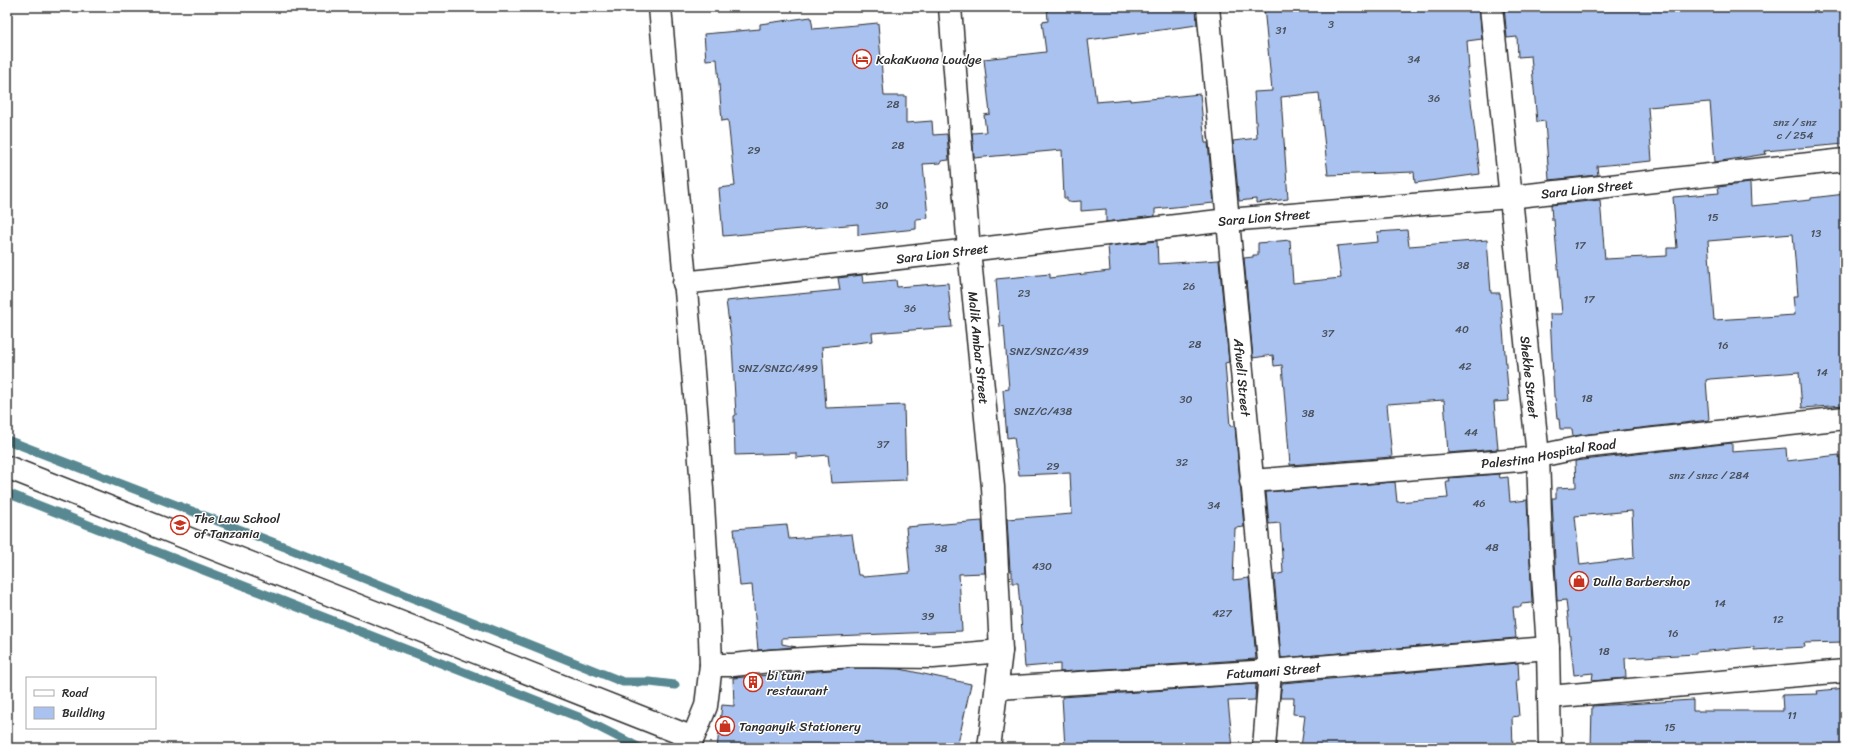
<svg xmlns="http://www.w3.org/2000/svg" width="1852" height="755" viewBox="0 0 1852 755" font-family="Sriracha,sans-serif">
	<rect width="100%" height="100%" fill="#fff"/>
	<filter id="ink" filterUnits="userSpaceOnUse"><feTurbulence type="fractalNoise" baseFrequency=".025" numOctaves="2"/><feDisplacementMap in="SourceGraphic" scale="8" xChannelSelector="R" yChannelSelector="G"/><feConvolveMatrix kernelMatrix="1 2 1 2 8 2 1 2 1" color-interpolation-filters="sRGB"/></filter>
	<g filter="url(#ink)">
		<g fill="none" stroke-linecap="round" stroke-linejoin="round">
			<!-- stream -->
			<path stroke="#598891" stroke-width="9" d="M7,440L293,550L623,682H650L675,685
				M7,493L581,718L640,748"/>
		</g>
		<!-- building -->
		<path fill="#a9c2ef" stroke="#2b2b2b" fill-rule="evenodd" d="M1047,7H1196L1197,25L1088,40L1096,102L1130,99V101L1200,94L1205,143H1208L1214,203L1155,209V216L1106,222V209L1081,211V201L1067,202V198H1064L1062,150L974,158L972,133L986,132L984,115L990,114L984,59L1046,52L1042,22L1048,21Z
			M1264,7H1479L1482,39L1467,41L1469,69H1467L1480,174L1415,183L1414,172L1328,175L1319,93L1281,97L1288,199L1256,203V199L1239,201L1233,141L1257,138L1254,92L1272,91Z
			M1504,7H1845V144L1765,151L1766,154L1715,162L1710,102L1648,107L1652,161L1597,166L1598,175L1549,180L1545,121L1537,122L1531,56L1518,57L1517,37L1507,38Z
			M811,17L813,29L878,23L884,96H906V123L932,121L933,135L947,134L949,160L941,161V163L923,164L928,218L916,219V229L858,235V224L723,236L719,188L735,186L728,120L722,121L717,59L706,60L704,34L760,29V24Z
			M1750,183L1751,206L1811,200V198L1845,194V405L1802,408L1799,372L1710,379L1706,380L1709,420L1573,436L1572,429H1560L1559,419H1557L1555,397H1554L1550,314H1562L1554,220H1552L1551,205L1600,200L1605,259L1667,256V248H1677L1673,197L1719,193L1718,187ZM1793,234L1798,296H1793L1795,315L1714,320L1708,241Z
			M1407,230L1409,246L1487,240L1491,293H1500L1509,401L1494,402L1498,449L1448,453L1444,400L1387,404L1392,457L1290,465L1282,365L1274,366L1273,355L1253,358L1244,258L1253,257V255H1258V243L1290,240L1293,283L1341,278L1337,246L1378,242L1377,232Z
			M1157,241L1158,264L1219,260L1229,362L1225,363L1230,426H1235L1244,527L1235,528L1233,580L1249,578L1256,659L1060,672V664L1025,667L1018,583H1012V571H1010L1007,519L1072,514L1070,473L1019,475L1014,437L1007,438L1003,390L1009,389L1004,326L1000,327L996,279L1050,274V278L1110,271L1108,246Z
			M862,275L863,283L896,280L897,287L948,283L952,327L872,333L873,341L822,347L826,408L904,405L906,480L831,483L828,455L796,458V453L735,455L734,416L736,415L732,345L726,301L840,290L838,278Z
			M1732,443V452L1786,448L1787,461L1839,455L1845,509V642L1804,643L1805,647L1754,650V647L1696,652V654L1625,658L1626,678L1592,681L1593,673L1574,675L1566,600L1557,601L1552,498H1556V488L1576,487L1575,461ZM1632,511L1634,558L1580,565L1575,516Z
			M1499,474L1500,478L1508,477L1510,502L1527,500L1532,603L1521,604V607H1513L1516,638L1281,658L1274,575L1283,573L1280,523L1269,524L1266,492L1395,482L1397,502L1448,498L1446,482H1450L1449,478Z
			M982,521L985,573L959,574L962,631L782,638V644L796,647L758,650L752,585L740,586L734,529L787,525L789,539L852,534L858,575H862L863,577L910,573L906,527Z
			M1518,663L1519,680H1516L1519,716L1512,717L1513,748H1301L1305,715L1293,714L1294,698H1280L1282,683Z
			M855,668L900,669L971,684L957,748H717L722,705L734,706L733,678Z
			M1256,684L1255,700L1228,701L1233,748H1065L1062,697Z
			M1845,688V746L1825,748H1591L1592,706L1693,700V711H1783L1782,695L1818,694L1817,691Z"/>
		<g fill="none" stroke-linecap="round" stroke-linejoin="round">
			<!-- minor casing -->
			<g stroke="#2b2b2b" stroke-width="25">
				<g id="minor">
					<path d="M660,7C679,226 704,445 711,665"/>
					<path id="s1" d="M950,7L969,250L993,487L1001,651L989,748"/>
					<path id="s2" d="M1208,7L1270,671L1264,748"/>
					<path id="s3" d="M1491,7L1538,456L1541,545L1548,648L1550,748"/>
					<path id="s4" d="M684,283L1228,220L1510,197L1845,160"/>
					<path d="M7,467L693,738L706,706L711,665H733L771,661L855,656L933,657L1001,651"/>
					<path id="s5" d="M1251,481L1520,460L1582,447L1845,418"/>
					<path id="s6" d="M998,688L1270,671L1548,648"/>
					<path d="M1549,697L1845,671"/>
				</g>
			</g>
			<!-- minor -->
			<use href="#minor" stroke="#fff" stroke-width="22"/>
		</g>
	</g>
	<!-- icons -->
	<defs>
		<g id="hotel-ring" transform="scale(1)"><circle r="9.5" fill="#fff" stroke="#c8321e" stroke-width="1.5"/><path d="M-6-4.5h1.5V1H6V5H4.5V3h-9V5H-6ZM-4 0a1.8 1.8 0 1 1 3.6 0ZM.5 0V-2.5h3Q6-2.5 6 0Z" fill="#c8321e"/></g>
		<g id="university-ring" transform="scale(1)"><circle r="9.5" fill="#fff" stroke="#c8321e" stroke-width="1.5"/><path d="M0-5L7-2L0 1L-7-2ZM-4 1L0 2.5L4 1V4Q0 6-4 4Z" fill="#c8321e"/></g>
		<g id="shop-ring" transform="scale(1)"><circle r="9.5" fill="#fff" stroke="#c8321e" stroke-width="1.5"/><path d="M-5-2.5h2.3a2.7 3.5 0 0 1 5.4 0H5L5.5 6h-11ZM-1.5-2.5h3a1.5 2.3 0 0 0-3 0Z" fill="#c8321e"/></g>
		<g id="building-ring" transform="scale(1)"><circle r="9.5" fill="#fff" stroke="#c8321e" stroke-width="1.5"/><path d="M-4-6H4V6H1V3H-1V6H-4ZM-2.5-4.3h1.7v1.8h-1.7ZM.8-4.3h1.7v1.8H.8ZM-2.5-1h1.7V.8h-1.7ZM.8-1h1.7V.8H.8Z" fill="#c8321e"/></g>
	</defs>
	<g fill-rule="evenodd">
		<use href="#hotel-ring" x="862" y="59"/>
		<use href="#university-ring" x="180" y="525"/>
		<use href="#shop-ring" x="1579" y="581"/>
		<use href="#building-ring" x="753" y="682"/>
		<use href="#shop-ring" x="725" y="726"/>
	</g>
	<g text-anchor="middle" stroke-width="3" stroke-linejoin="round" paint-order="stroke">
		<!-- number labels -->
		<g font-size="11" fill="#4a515c">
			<text x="1331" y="28">3</text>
			<text x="1281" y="34">31</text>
			<text x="1414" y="63">34</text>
			<text x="1434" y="102">36</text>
			<text x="893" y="108">28</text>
			<text x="1795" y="126">snz / snz<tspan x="1795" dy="13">c / 254</tspan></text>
			<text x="898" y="149">28</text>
			<text x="754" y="154">29</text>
			<text x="882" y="209">30</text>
			<text x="1713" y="221">15</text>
			<text x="1816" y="237">13</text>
			<text x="1580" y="249">17</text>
			<text x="1463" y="269">38</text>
			<text x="1189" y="290">26</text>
			<text x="1024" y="297">23</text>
			<text x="1589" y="303">17</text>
			<text x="910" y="312">36</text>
			<text x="1462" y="333">40</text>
			<text x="1328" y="337">37</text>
			<text x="1195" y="348">28</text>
			<text x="1723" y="349">16</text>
			<text x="1049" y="355">SNZ/SNZC/439</text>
			<text x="1465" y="370">42</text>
			<text x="778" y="372">SNZ/SNZC/499</text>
			<text x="1822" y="376">14</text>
			<text x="1587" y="402">18</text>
			<text x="1186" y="403">30</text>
			<text x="1043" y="415">SNZ/C/438</text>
			<text x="1308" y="417">38</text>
			<text x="1471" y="436">44</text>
			<text x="883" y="448">37</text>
			<text x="1182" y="466">32</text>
			<text x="1053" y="470">29</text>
			<text x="1709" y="479">snz / snzc / 284</text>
			<text x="1479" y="507">46</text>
			<text x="1214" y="509">34</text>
			<text x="1492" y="551">48</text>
			<text x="941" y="552">38</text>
			<text x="1042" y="570">430</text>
			<text x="1720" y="607">14</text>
			<text x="1222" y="617">427</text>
			<text x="928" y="620">39</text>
			<text x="1778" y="623">12</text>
			<text x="1673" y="637">16</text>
			<text x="1604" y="655">18</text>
			<text x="1792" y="719">11</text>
			<text x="1670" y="731">15</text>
		</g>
		<!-- poi labels -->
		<g font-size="13" fill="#2b2b2b" stroke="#fff" text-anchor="start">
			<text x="876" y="64">KakaKuona Loudge</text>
			<text x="194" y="523">The Law School<tspan x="194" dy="15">of Tanzania</tspan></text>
			<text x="1593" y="586">Dulla Barbershop</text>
			<text x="767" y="680">bi tuni<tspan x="767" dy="15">restaurant</tspan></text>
			<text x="739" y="731">Tanganyik Stationery</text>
		</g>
		<!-- street labels -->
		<g font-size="13" fill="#2b2b2b" stroke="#fff">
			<text dy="5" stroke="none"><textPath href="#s4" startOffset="908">Sara Lion Street</textPath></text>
			<text dy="5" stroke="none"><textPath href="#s4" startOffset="584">Sara Lion Street</textPath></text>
			<text dy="5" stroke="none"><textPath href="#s4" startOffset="260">Sara Lion Street</textPath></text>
			<text dy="5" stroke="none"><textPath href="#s1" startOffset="342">Malik Ambar Street</textPath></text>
			<text dy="5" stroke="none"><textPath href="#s2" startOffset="372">Afweli Street</textPath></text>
			<text dy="5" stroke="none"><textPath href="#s3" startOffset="372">Shekhe Street</textPath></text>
			<text dy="5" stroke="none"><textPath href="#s5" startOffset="299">Palestina Hospital Road</textPath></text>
			<text dy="5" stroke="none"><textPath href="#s6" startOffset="276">Fatumani Street</textPath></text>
		</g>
	</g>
	<!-- margin -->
	<rect width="1852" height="755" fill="none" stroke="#fff" stroke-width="24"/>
	<rect x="12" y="12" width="1828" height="731" fill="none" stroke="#2b2b2b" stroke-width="1.5" filter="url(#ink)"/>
	<!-- legend -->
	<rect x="26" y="677" width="130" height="52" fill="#ffffff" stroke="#aaaaaa"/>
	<rect x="34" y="690" width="20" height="6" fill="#ffffff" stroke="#aaaaaa"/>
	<text x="62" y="697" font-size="12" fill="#2b2b2b">Road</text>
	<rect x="34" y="707" width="20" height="12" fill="#a9c2ef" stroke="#aaaaaa"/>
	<text x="62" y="717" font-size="12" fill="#2b2b2b">Building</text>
</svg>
